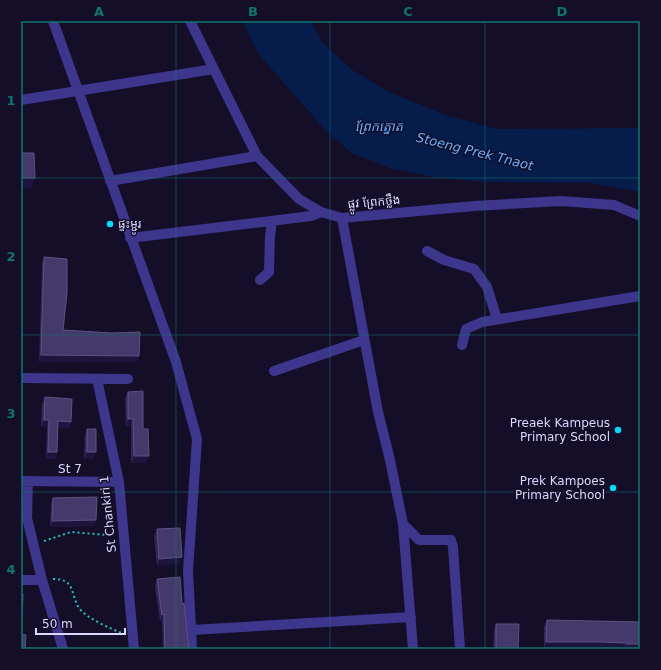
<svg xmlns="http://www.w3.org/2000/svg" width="661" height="670" viewBox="0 0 661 670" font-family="'DejaVu Sans','Noto Sans Khmer',sans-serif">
	<rect width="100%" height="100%" fill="#140e29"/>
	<!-- water -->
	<path fill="#061c4a" d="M243,21H311L323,43L351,69L387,91L445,115L497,129L640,128V192L591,183L484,182L433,177L390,168L353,154L326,131L257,52Z"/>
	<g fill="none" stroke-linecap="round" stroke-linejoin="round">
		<!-- path -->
		<path stroke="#26c3c1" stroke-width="2" stroke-dasharray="2 3" stroke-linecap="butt" d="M44,541L71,532L107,535L114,534
			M53,579C76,579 70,594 79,608C86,618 111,629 122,633"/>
		<!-- minor -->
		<path stroke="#3d368c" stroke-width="10" d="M53,21L176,362L197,439L188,571L192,649
			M190,21L257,156L299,199L321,212L342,218L474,206L561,201L614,205L640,216
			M21,100L214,69
			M110,181L257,156
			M342,218L378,412L390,460L403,524L419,540H451L453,547L460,649
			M130,238L311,216L321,212
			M427,251L444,260L474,269L487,287L497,319
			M260,280L269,272L270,236L272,221
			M462,345L466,329L482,322L640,296
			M274,371L364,340
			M21,378L128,379
			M97,379L119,482L134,649
			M21,481L119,482
			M28,481L27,518L42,580L63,649
			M403,524L413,649
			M21,580H42
			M191,630L411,617"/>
	</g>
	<!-- wall -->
	<path fill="#322659" d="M44,257L63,330L139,356L136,362H39L42,264Z
		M128,392L143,429L146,463H131V425L126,426L125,398Z
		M45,397L71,422L69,428H58L57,452L55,459H46L47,427H41L42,404Z
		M87,429L96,452L93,459H84L85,436Z
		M53,498L94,526L50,527L51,504Z
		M157,529L180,563L157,566L154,536Z
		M157,579L182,604L189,649H163L162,621H160L155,586Z
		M547,620L640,622V649H544V627Z
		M496,624L518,649H493L494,631Z"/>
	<!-- shaded-wall -->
	<path fill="#1e153e" d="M21,178H35L31,188H21Z
		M41,355L139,356L136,362H39Z
		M128,419H133L131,425L126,426Z
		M44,420H49L47,427H41Z
		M58,421L71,422L69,428H56Z
		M48,452H57L55,459H46Z
		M87,452H96L93,459H84Z
		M134,456H149L146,463H131Z
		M96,520L94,526L50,527L52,521Z
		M182,557L180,563L157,566L159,559Z
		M164,614L162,621H160L162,615Z
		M546,642H600L626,643L624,649H544Z
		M626,644H640V649H625Z"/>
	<!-- building -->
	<path fill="#44396a" stroke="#5c5282" d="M21,153H34L35,178H21Z
		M44,257L67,259V293L63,330L112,333L140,332L139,356L41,355Z
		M143,391V429H148L149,456H134L133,419H128V392Z
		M45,397L72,399L71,422L58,421L57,452H48L49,420H44Z
		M87,429H96V452H87Z
		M97,497L96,520L52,521L53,498Z
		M180,528L182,557L159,559L157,529Z
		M180,577L182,604L184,603L189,649H165L164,614L162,615L157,579Z
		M21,594H23L22,617H21Z
		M547,620L640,622V644H626V643L600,642H546Z
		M496,624H519L518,649H496Z
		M21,634L26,635L25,649H21Z"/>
	<!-- grid -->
	<path fill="none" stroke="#0f766e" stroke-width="1" stroke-opacity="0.55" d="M176,21V649M330,21V649M485,21V649M21,178H640M21,335H640M21,492H640"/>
	<!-- markers -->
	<g fill="#03daff" stroke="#140e29" stroke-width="1.5">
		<circle cx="110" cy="224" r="4"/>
		<circle cx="618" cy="430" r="4"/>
		<circle cx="613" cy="488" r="4"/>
	</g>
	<g text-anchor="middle" stroke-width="3" stroke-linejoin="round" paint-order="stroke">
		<!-- street labels -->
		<g font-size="12" fill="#ddd7ff" stroke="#140e29">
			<text transform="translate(374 202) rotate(-5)" y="4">ផ្លូវ ព្រែកថ្លឹង</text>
			<text x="70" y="473">St 7</text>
			<text transform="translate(108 514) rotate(-96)" y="4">St Chankiri 1</text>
		</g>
		<!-- poi labels -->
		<g font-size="12" fill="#ddd7ff" stroke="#140e29" text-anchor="end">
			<text x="118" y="228" text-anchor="start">ផ្ទះម្ជូរ</text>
			<text x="610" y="427">Preaek Kampeus<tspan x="610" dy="14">Primary School</tspan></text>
			<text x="605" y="485">Prek Kampoes<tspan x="605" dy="14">Primary School</tspan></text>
		</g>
		<!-- water labels -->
		<g font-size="13" font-style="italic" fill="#65b0ff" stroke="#140e29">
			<text x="379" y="131">ព្រែកត្នោត</text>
			<text transform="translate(475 151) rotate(14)" y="5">Stoeng Prek Tnaot</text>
		</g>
	</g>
	<!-- border -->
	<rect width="661" height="670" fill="none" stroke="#140e29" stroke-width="44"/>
	<!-- scale -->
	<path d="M36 628v6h89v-6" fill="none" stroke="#ddd7ff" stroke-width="2"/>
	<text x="42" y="628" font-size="12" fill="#ddd7ff" stroke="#140e29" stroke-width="3" paint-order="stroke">50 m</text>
	<rect x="22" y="22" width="617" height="626" fill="none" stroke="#0f766e" stroke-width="1.5"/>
	<g font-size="13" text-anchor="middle" font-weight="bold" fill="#0f766e">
		<text x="99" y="16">A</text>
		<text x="253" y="16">B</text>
		<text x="408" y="16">C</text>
		<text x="562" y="16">D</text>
		<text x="11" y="105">1</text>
		<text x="11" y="261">2</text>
		<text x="11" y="418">3</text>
		<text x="11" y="574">4</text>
	</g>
</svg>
